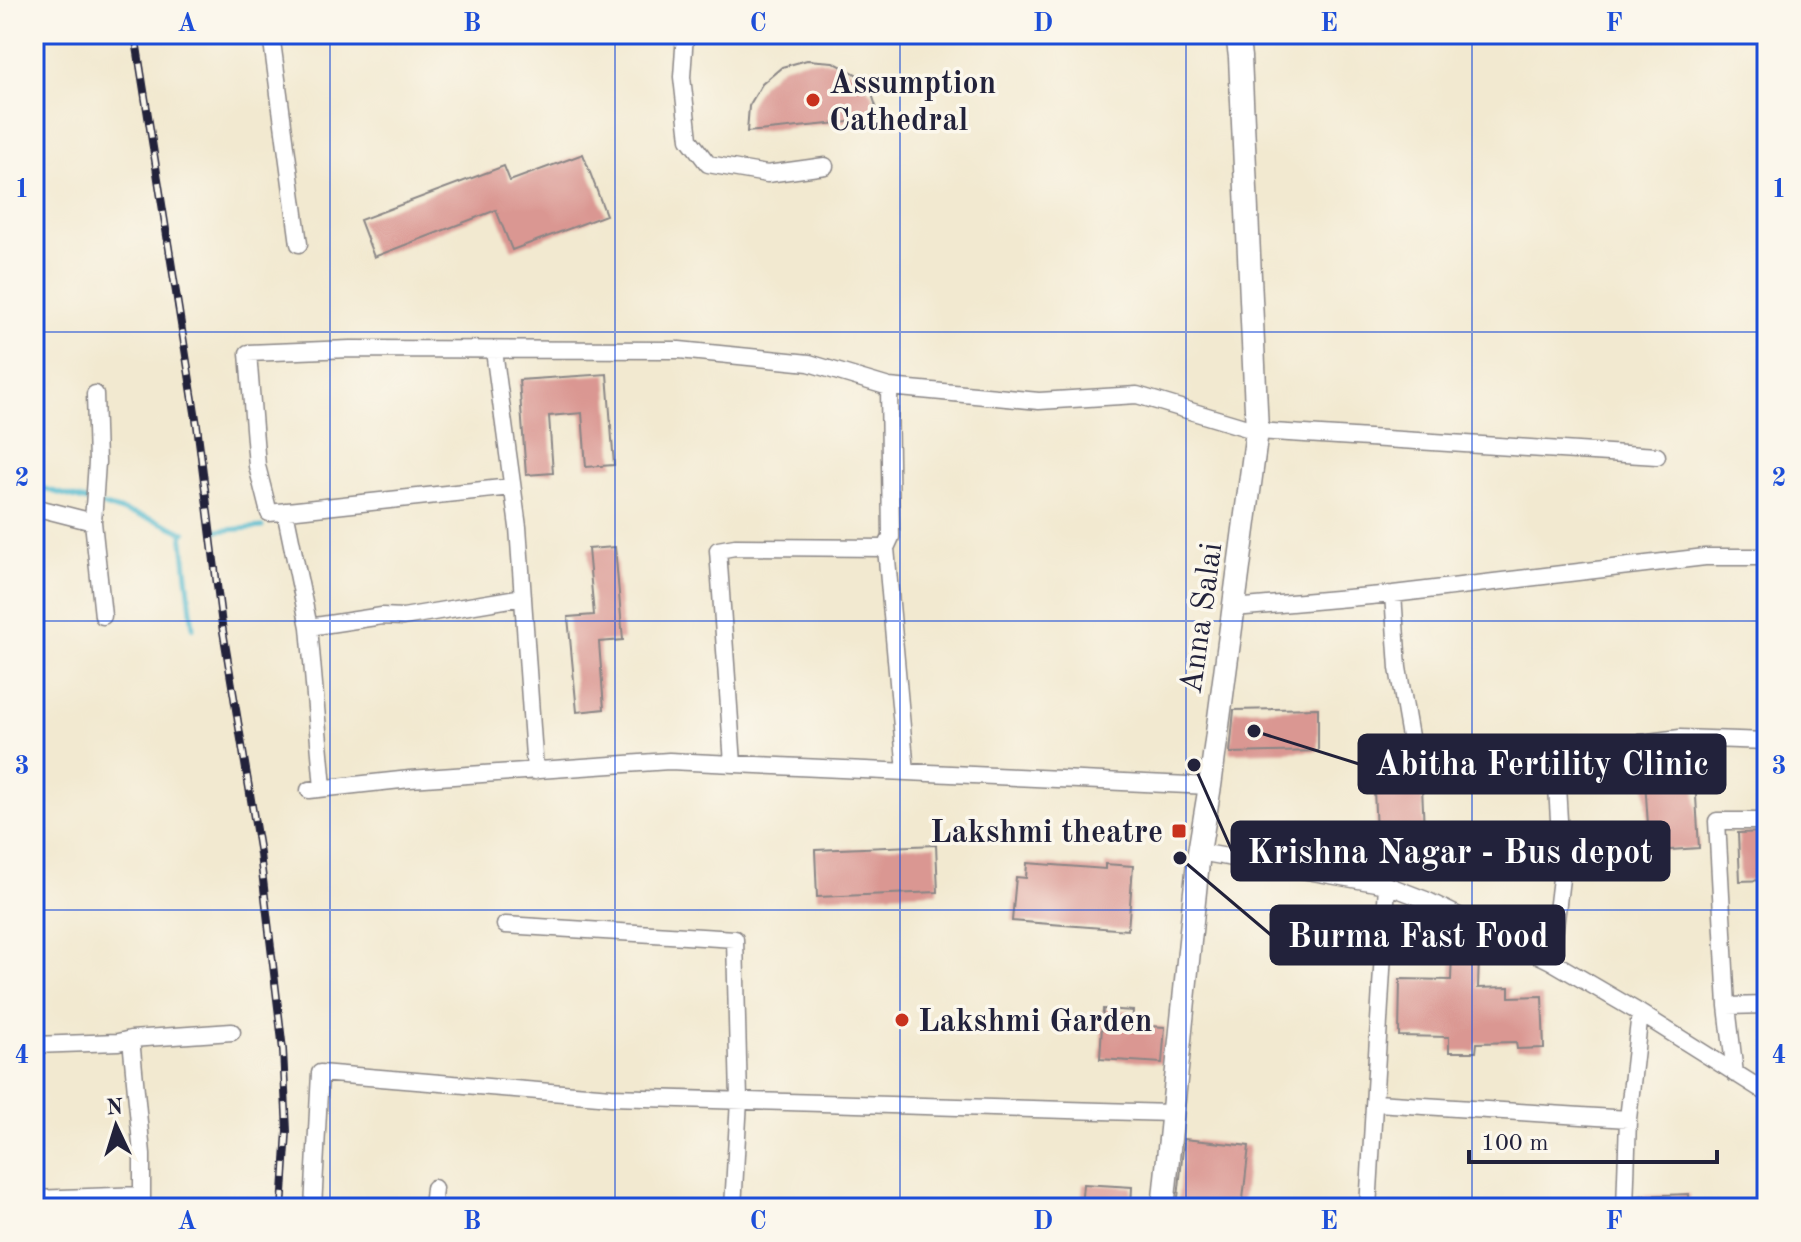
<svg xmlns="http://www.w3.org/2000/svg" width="1801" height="1242" viewBox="0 0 1801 1242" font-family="'Old Standard TT',serif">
	<rect width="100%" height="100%" fill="#fbf7ec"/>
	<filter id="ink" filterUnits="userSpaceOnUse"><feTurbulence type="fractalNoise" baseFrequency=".0125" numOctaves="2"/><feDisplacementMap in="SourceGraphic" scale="16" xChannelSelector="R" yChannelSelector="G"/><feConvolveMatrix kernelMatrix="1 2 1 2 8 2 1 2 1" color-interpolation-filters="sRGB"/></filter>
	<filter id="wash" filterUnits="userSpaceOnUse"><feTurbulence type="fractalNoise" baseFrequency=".006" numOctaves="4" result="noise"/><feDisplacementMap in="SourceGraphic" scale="32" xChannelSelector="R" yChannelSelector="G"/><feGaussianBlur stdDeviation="1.8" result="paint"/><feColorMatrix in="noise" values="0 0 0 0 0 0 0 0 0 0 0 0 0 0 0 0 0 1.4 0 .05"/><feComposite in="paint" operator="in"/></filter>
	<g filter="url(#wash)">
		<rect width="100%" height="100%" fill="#f2e9d0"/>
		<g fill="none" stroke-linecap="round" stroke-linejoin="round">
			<!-- stream -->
			<path stroke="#51b9ce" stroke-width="5" d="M34,486L158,521L185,533
				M215,531L262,527
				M182,533L193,628"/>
		</g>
		<g id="blocks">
			<!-- building -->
			<path fill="#da9792" d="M807,60L833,62L856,74L872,94L880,119L747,132L749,106L762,84L782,67Z
				M583,154L606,215L512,250L496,210L374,257L360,220L504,166L510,181Z
				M607,374L614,465L586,467L582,413L549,416L553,473L526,475L519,380Z
				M615,547L623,640L599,642L604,709L577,712L568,617L594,615L588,549Z
				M1318,708V751L1230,753L1234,710Z
				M1694,762L1699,848L1642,852L1640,825H1648L1644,765Z
				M1422,787L1424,830L1376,832L1374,790Z
				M1767,832V880L1740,881L1738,833Z
				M936,845L938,892L817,897L815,850Z
				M1027,863L1105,869V864L1133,866L1128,930L1012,921L1016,877L1026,878Z
				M1452,954L1479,955L1478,988L1509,987V997L1542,996L1544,1048L1517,1049L1516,1042L1477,1043L1476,1052H1449V1037L1399,1036L1400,979L1451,980Z
				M1103,1009L1133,1011L1132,1025L1165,1027L1162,1063L1100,1059Z
				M1184,1139L1249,1146L1242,1208H1177Z
				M1083,1184L1132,1187L1131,1208H1081Z
				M1689,1194V1208H1636V1196Z"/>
		</g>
	</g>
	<g filter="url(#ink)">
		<use href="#blocks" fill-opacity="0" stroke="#8a8686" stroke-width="2"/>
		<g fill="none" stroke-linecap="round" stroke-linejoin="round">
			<!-- minor casing -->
			<g stroke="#8a8686" stroke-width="19">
				<path id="minor" d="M271,34L299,244
					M685,34L682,77L689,139L708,164L767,174L825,166
					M494,351L518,527L535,771
					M889,387L1039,401L1137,395L1257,431L1657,456
					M95,394L97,462L93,522L103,616
					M511,487L269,513L257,466L248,353L350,349L679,350L809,363L889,387L891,537L886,548L906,772
					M34,507L93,522
					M285,511L309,627L323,788
					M1393,594L1398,668L1416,771L1680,738L1767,741
					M1234,608L1393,594L1705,557H1767
					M309,627L382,616L403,617L523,597
					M733,764L718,550L735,547L886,548
					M309,790L410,779L669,761L1210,786
					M1199,852L1387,885L1426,900L1551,961L1640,1013L1767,1093
					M505,925L735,939L739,1100L733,1208
					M1551,961L1562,870L1555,753
					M1727,1006L1767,1005
					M131,1039L232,1032
					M34,1045L118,1042L131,1039L142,1154V1208
					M1735,1074L1727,1006L1717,821H1767
					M1376,1103L1628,1119
					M34,1199L142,1195
					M313,1208L320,1073L611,1097L1171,1113
					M432,1208L434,1188
					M1368,1208L1387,885
					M1625,1208L1628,1119L1640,1013"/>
			</g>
			<!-- major casing -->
			<g stroke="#8a8686" stroke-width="25">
				<path id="major" d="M1163,1208L1199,852L1210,786L1257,431L1240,57L1237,34"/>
			</g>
			<!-- minor -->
			<use href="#minor" stroke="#fff" stroke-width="16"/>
			<!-- major -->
			<use href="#major" stroke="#fff" stroke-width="22"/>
			<!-- rail casing -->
			<g stroke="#22223b" stroke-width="8">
				<path id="rail" d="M135,34L197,425L222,625L260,854L283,1050L287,1131L282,1208"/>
			</g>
			<!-- rail -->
			<use href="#rail" stroke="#fbf7ec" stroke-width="5" stroke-dasharray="15" stroke-linecap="butt"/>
		</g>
	</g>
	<!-- grid -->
	<path fill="none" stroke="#1d4ed8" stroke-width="2" stroke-opacity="0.55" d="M330,34V1208M615,34V1208M900,34V1208M1186,34V1208M1472,34V1208M34,332H1767M34,621H1767M34,910H1767"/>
	<!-- markers -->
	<g fill="#c8321e" stroke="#fbf7ec" stroke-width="3">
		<circle cx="813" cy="100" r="8"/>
		<rect x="1171" y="823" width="16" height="16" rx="4"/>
		<circle cx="902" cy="1020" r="8"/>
	</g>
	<g text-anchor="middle" stroke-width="7" stroke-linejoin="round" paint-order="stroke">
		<!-- poi labels -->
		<g font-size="32" font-weight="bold" fill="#22223b" stroke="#fbf7ec" text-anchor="start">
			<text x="829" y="93">Assumption<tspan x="829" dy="37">Cathedral</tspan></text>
			<text x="1163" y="842" text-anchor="end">Lakshmi theatre</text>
			<text x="918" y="1031">Lakshmi Garden</text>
		</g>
		<!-- street labels -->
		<g font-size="32" fill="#22223b" stroke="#fbf7ec">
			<text transform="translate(1200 618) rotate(-82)" y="11">Anna Salai</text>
		</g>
	</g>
	<!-- callouts -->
	<path fill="none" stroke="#22223b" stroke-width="3" d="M1254 731L1359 764M1194 765L1232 851M1180 858L1271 935"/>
	<g fill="#22223b" stroke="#fbf7ec" stroke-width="3">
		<circle cx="1254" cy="731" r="8"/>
		<circle cx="1194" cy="765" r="8"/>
		<circle cx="1180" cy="858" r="8"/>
	</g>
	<g fill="#22223b" stroke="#22223b" stroke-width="3">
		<rect x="1359" y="735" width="366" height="58" rx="8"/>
		<rect x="1232" y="822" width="437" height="58" rx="8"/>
		<rect x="1271" y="906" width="293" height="58" rx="8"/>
	</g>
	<g font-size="34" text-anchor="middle" font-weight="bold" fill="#fff">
		<text x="1542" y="775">Abitha Fertility Clinic</text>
		<text x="1450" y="863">Krishna Nagar - Bus depot</text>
		<text x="1418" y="947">Burma Fast Food</text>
	</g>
	<!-- margin -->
	<rect width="1801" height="1242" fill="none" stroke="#fbf7ec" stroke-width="88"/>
	<!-- north arrow -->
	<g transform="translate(116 1126) rotate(356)" stroke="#fbf7ec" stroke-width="6" paint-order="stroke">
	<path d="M0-6L14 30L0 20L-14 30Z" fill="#22223b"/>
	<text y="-12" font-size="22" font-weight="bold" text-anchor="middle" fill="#22223b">N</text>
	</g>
	<!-- scale -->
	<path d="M1469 1150v12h248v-12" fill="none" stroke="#22223b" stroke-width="4"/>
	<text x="1481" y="1150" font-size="24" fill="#22223b" stroke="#fbf7ec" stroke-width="6" paint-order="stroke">100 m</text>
	<rect x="44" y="44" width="1713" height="1154" fill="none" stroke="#1d4ed8" stroke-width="3"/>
	<g font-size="26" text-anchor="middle" font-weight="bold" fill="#1d4ed8">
		<text x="187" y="31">A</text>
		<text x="472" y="31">B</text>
		<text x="758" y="31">C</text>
		<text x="1043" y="31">D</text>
		<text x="1329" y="31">E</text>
		<text x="1614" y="31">F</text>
		<text x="22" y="197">1</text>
		<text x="1779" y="197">1</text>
		<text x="22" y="486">2</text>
		<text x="1779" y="486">2</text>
		<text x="22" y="774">3</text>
		<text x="1779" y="774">3</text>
		<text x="22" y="1063">4</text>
		<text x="1779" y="1063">4</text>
		<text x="187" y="1229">A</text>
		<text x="472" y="1229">B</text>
		<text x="758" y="1229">C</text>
		<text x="1043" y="1229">D</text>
		<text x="1329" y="1229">E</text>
		<text x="1614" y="1229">F</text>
	</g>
</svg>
